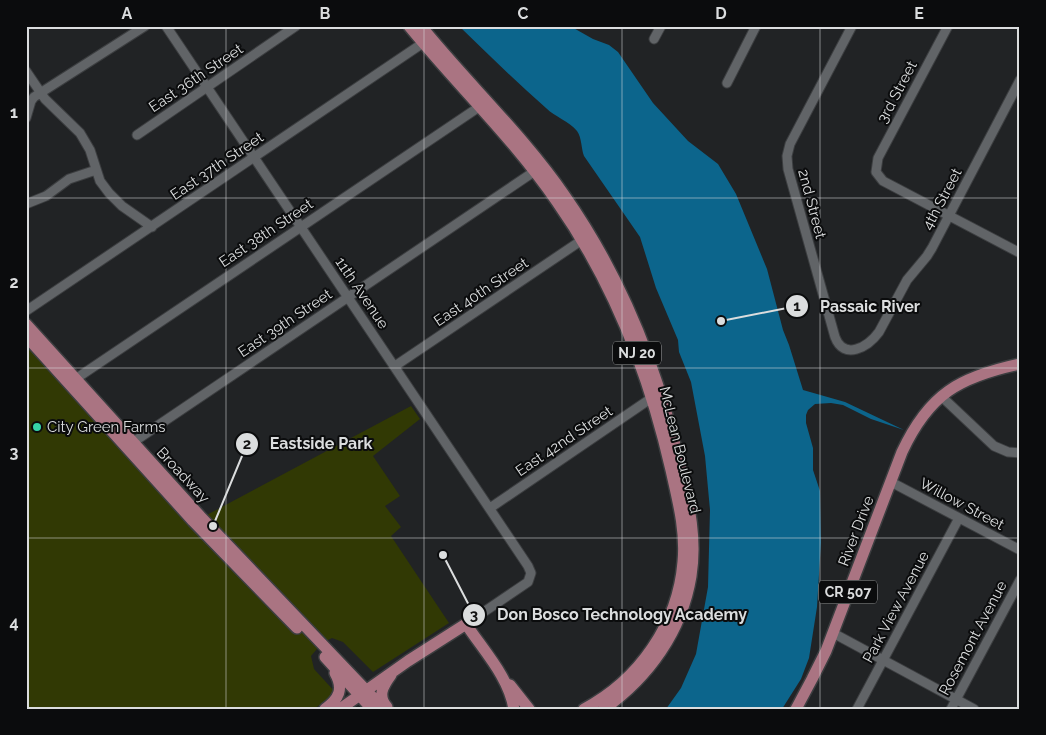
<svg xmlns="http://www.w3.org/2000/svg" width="1046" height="735" viewBox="0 0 1046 735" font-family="Raleway,sans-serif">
	<rect width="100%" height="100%" fill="#212325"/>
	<!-- green -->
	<path fill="#313904" d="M26,345L188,525L411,406L420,419L373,456L400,496L385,506L401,527L391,536L449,623L373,672L343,642L332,638L322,643L311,656L314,669L336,693L314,709H26Z"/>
	<!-- water -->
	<path fill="#0c658c" d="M459,26H570L593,39L609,45L618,52L653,103L688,141L718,164L736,194L767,269L783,330L789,345L803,390L845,402L904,430L871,419L843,405L831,403L815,404L808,410L806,415V423L813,448V470L820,491L821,542L817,607L809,658L801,679L782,709H666L681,688L696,654L708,587L710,510L705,456L691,382L679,352L678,340L656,288L640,237L584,156C581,148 582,138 577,131C569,121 555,117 546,108C516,82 488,54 459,26Z"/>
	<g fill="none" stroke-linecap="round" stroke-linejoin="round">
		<!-- minor casing -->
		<g stroke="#3c3e40" stroke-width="11">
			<path id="minor" d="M166,26L528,566L531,573L528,582L466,624
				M852,26L790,144L787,156L788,169L835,337C844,361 868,347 879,332L907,280L927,256L932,248L1020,80
				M948,26L878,158L876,172L883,181L1020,253
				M654,39L661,26
				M26,71L45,99L80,133L90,150L100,181L109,193L122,206L152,227
				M727,83L756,26
				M26,118L31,101L34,97L145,26
				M137,135L296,26
				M26,204L46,196L69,179L96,170
				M26,311L423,43
				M395,366L582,240
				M71,382L479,107
				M941,396L994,446L1008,452L1020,453
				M129,445L535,171
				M891,482L1020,550
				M490,508L653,397
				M833,633L974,709
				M857,709L959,518
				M951,709L1020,580"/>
		</g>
		<!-- major casing -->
		<g stroke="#3c3e40" stroke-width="14">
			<path id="major" d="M409,26C458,86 514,139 557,202C614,283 649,374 671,470C678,501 686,531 683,562C678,624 639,680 584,709
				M421,26C468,84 523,135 565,196C623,279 659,372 681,470C689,505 697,539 691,576C682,631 649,677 604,709
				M26,324L200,516L384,709
				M26,336L193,521L297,628
				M325,657L372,709
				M510,685L529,709
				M387,707C377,696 383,686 391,675
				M325,709C339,699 344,689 335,673
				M340,709L408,661L466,624C483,650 509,677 514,709
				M796,709L812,679L826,651L902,452C929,394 959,377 1020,364"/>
		</g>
		<!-- minor -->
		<use href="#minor" stroke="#616467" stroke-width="9"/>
		<!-- major -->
		<use href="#major" stroke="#aa7482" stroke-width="11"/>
	</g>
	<!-- grid -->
	<path fill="none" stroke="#dbddde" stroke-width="1" stroke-opacity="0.55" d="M226,26V709M424,26V709M622,26V709M820,26V709M26,198H1020M26,368H1020M26,538H1020"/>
	<!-- markers -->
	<circle fill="#36d4a7" stroke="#0b0c0d" stroke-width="2" cx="37" cy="427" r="5"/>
	<g text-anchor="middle" stroke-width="4" stroke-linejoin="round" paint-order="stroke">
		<!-- shield labels -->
		<g fill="#0b0c0d" stroke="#9d9e9f" stroke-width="1">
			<rect x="613" y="341.5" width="48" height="23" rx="4"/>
			<rect x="819" y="580.5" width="58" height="23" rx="4"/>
		</g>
		<g font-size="14" font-weight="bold" fill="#dbddde">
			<text x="637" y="358">NJ 20</text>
			<text x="848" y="597">CR 507</text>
		</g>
		<!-- street labels -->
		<g font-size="15" fill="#dbddde" stroke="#0b0c0d">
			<text transform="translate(196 78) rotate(-34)" y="5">East 36th Street</text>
			<text transform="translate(897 92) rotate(-62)" y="5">3rd Street</text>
			<text transform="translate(217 166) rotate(-34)" y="5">East 37th Street</text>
			<text transform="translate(942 199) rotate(-62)" y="5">4th Street</text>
			<text transform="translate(812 204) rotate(75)" y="5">2nd Street</text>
			<text transform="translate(266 233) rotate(-34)" y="5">East 38th Street</text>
			<text transform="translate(481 292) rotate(-34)" y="5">East 40th Street</text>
			<text transform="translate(362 293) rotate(56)" y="5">11th Avenue</text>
			<text transform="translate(285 323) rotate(-34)" y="5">East 39th Street</text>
			<text transform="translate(564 441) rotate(-34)" y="5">East 42nd Street</text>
			<text transform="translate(680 450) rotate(76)" y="5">McLean Boulevard</text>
			<text transform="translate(183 475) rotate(47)" y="5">Broadway</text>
			<text transform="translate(962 504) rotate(28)" y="5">Willow Street</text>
			<text transform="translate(856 531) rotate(-69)" y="5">River Drive</text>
			<text transform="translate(896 607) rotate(-62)" y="5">Park View Avenue</text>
			<text transform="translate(973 638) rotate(-62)" y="5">Rosemont Avenue</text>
		</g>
		<!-- poi labels -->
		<g font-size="15" fill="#dbddde" stroke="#0b0c0d" text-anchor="start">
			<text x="47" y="432">City Green Farms</text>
		</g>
	</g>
	<!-- callouts -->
	<path fill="none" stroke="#dbddde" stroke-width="2" d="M721 321L797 306M213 526L247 444M443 555L474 615"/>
	<g fill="#dbddde" stroke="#0b0c0d" stroke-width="2">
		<circle cx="721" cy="321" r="5"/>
		<circle cx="213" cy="526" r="5"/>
		<circle cx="443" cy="555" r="5"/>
		<circle cx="797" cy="306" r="12"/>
		<circle cx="247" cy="444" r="12"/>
		<circle cx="474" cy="615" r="12"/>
	</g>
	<g font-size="15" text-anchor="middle" font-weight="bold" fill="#111">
		<text x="797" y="311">1</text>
		<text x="247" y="449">2</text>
		<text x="474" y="620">3</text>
	</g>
	<g font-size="16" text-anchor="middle" font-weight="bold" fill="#dbddde" stroke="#0b0c0d" stroke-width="4" stroke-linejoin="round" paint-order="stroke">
		<text x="870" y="312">Passaic River</text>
		<text x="321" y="449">Eastside Park</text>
		<text x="622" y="620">Don Bosco Technology Academy</text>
	</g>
	<!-- border -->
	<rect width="1046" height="735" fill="none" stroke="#0b0c0d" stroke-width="55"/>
	<rect x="28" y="28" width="990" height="680" fill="none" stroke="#dbddde" stroke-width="2"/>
	<g font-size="16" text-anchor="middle" font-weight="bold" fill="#dbddde">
		<text x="127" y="19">A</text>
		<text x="325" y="19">B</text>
		<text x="523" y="19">C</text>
		<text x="721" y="19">D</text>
		<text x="919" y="19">E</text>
		<text x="14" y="118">1</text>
		<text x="14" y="288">2</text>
		<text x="14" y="458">3</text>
		<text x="14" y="628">4</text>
	</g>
</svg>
